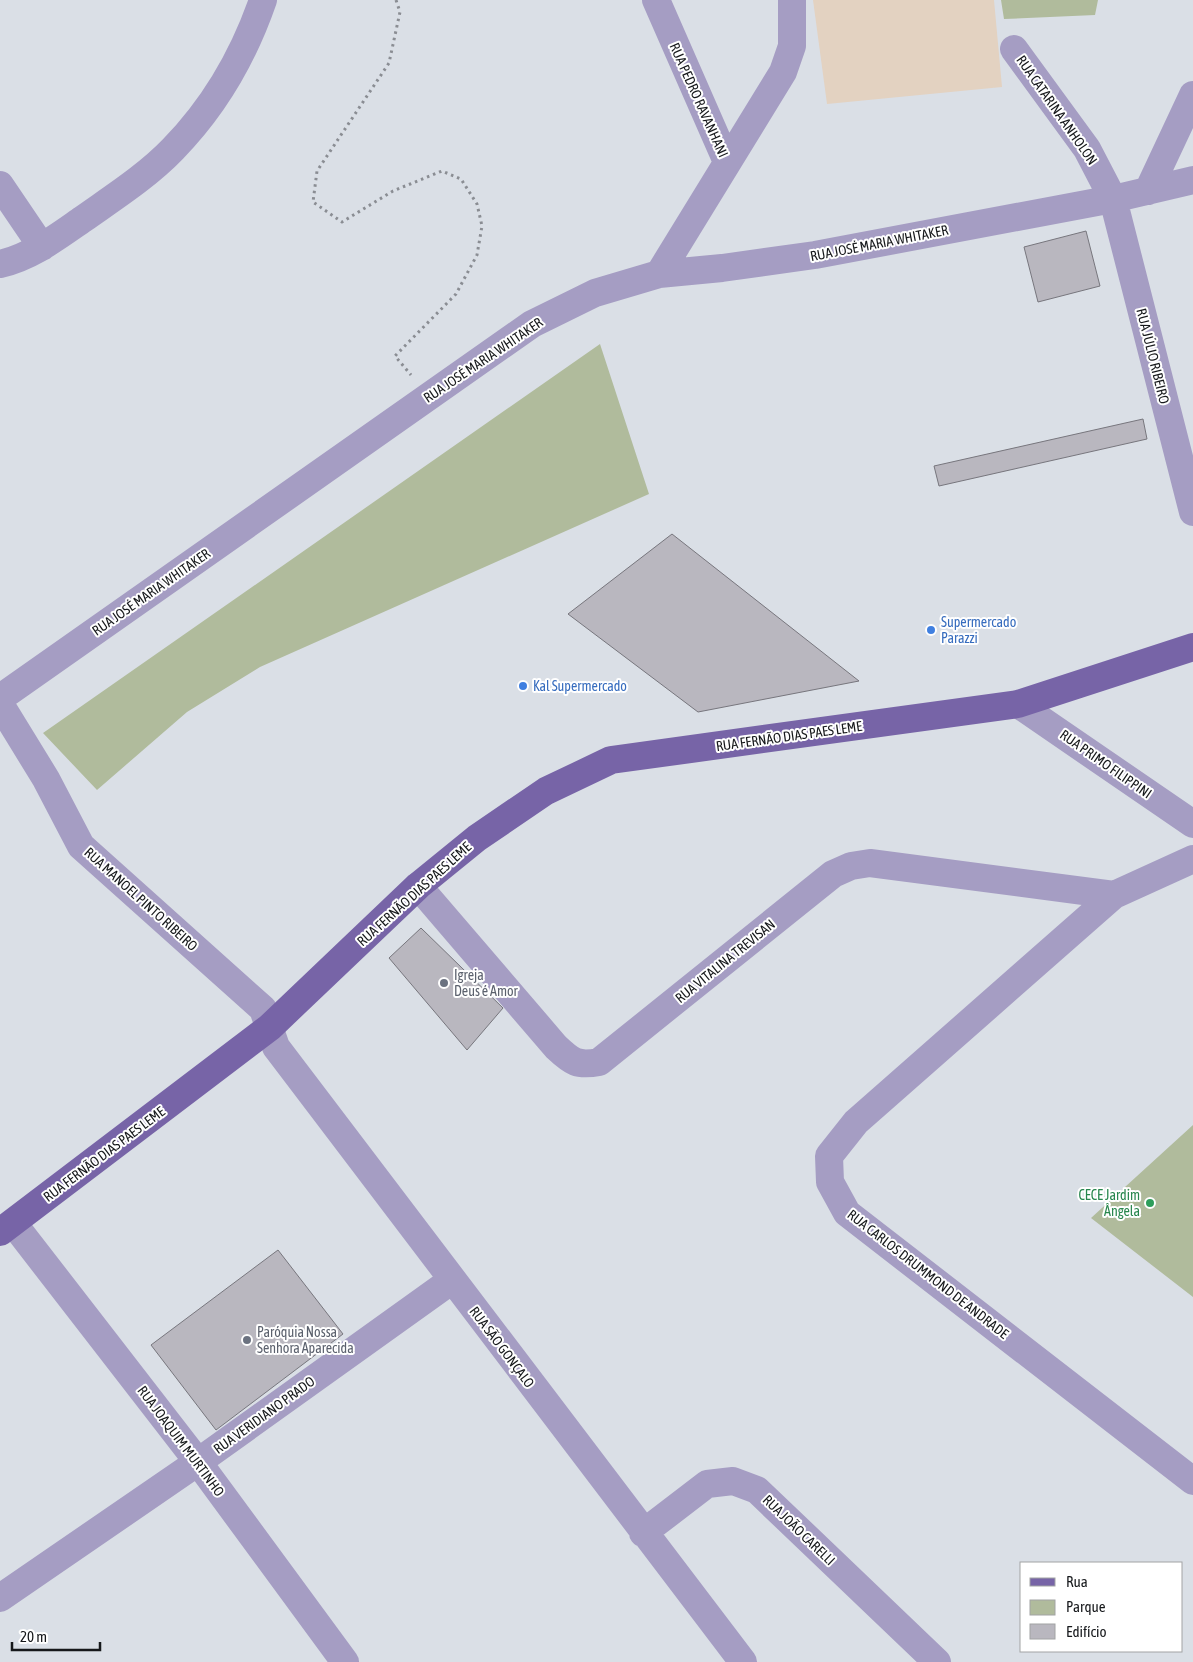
<svg xmlns="http://www.w3.org/2000/svg" width="1193" height="1662" viewBox="0 0 1193 1662" font-family="'Asap Condensed',sans-serif">
	<rect width="100%" height="100%" fill="#dadfe6"/>
	<!-- education -->
	<path fill="#e3d2c1" d="M813,0H994L1002,87L827,104Z"/>
	<!-- green -->
	<path fill="#b0bb9c" d="M1001,0H1098L1095,15L1004,19Z
		M600,344L649,494L260,667L187,712L97,790L43,733Z
		M1193,1125V1297L1091,1218Z"/>
	<!-- building -->
	<path fill="#b9b7bf" stroke="#77767d" d="M1086,231L1100,286L1038,302L1024,247Z
		M1143,419L1147,439L939,486L934,466Z
		M672,534L859,681L698,712L568,614Z
		M421,928L503,1008L467,1050L389,958Z
		M278,1250L343,1334L216,1430L151,1345Z"/>
	<g fill="none" stroke-linecap="round" stroke-linejoin="round">
		<!-- path -->
		<path stroke="#8a8d93" stroke-width="3" stroke-dasharray="2.5 4" stroke-linecap="butt" d="M396,0L400,12L389,63L317,171L313,202L342,222L393,191L442,171L461,179L477,204L482,226L477,255L456,294L395,356L411,375"/>
		<!-- minor -->
		<path stroke="#a59dc3" stroke-width="28" d="M656,0L727,162
			M1014,49L1087,149L1113,199L1193,512
			M0,185L42,247
			M1148,191L1193,95
			M0,264C31,257 57,237 83,219C114,197 147,176 173,149C214,107 244,55 263,0
			M659,274L783,72L792,46V0
			M0,698L532,324L595,293L659,274L722,268L815,255L1113,199L1193,180
			M0,704L46,779L81,846L263,1009L276,1047L743,1662
			M1018,704L1193,824
			M1193,859L1114,895L856,1122L829,1156L830,1182L847,1213L1193,1481
			M418,886L556,1047C572,1062 577,1066 599,1062L833,874L851,866L870,863L1114,895
			M13,1223L198,1462L345,1662
			M643,1533L707,1484L733,1481L757,1490L937,1662
			M0,1598L198,1462L452,1280"/>
		<!-- major -->
		<path stroke="#7764a7" stroke-width="28" d="M0,1232L270,1027L418,886L477,838L546,791L611,760L1018,704L1193,647"/>
	</g>
	<!-- markers -->
	<g fill="#3f7fe0" stroke="#fff" stroke-width="2">
		<circle cx="931" cy="630" r="5"/>
		<circle cx="523" cy="686" r="5"/>
	</g>
	<g fill="#6b7280" stroke="#fff" stroke-width="2">
		<circle cx="444" cy="983" r="5"/>
		<circle cx="247" cy="1340" r="5"/>
	</g>
	<circle fill="#2e9e5b" stroke="#fff" stroke-width="2" cx="1150" cy="1203" r="5"/>
	<g text-anchor="middle" stroke-width="4" stroke-linejoin="round" paint-order="stroke">
		<!-- street labels -->
		<g font-size="14" fill="#16181b" stroke="#fff">
			<text transform="translate(699 100) rotate(66)" y="5">RUA PEDRO RAVANHANI</text>
			<text transform="translate(1057 110) rotate(55)" y="5">RUA CATARINA ANHOLON</text>
			<text transform="translate(879 243) rotate(-11)" y="5">RUA JOSÉ MARIA WHITAKER</text>
			<text transform="translate(1153 356) rotate(76)" y="5">RUA JÚLIO RIBEIRO</text>
			<text transform="translate(483 360) rotate(-34)" y="5">RUA JOSÉ MARIA WHITAKER</text>
			<text transform="translate(151 592) rotate(-35)" y="5">RUA JOSÉ MARIA WHITAKER</text>
			<text transform="translate(789 736) rotate(-8)" y="5">RUA FERNÃO DIAS PAES LEME</text>
			<text transform="translate(1106 764) rotate(35)" y="5">RUA PRIMO FILIPPINI</text>
			<text transform="translate(414 894) rotate(-42)" y="5">RUA FERNÃO DIAS PAES LEME</text>
			<text transform="translate(141 899) rotate(42)" y="5">RUA MANOEL PINTO RIBEIRO</text>
			<text transform="translate(725 961) rotate(-39)" y="5">RUA VITALINA TREVISAN</text>
			<text transform="translate(104 1154) rotate(-37)" y="5">RUA FERNÃO DIAS PAES LEME</text>
			<text transform="translate(928 1274) rotate(38)" y="5">RUA CARLOS DRUMMOND DE ANDRADE</text>
			<text transform="translate(502 1347) rotate(53)" y="5">RUA SÃO GONÇALO</text>
			<text transform="translate(264 1415) rotate(-36)" y="5">RUA VERIDIANO PRADO</text>
			<text transform="translate(181 1441) rotate(53)" y="5">RUA JOAQUIM MURTINHO</text>
			<text transform="translate(799 1530) rotate(44)" y="5">RUA JOÃO CARELLI</text>
		</g>
		<!-- shop labels -->
		<g font-size="14" fill="#366cbe" stroke="#fff" text-anchor="start">
			<text x="941" y="627">Supermercado<tspan x="941" dy="16">Parazzi</tspan></text>
			<text x="533" y="691">Kal Supermercado</text>
		</g>
		<!-- worship labels -->
		<g font-size="14" fill="#5b616d" stroke="#fff" text-anchor="start">
			<text x="454" y="980">Igreja<tspan x="454" dy="16">Deus é Amor</tspan></text>
			<text x="257" y="1337">Paróquia Nossa<tspan x="257" dy="16">Senhora Aparecida</tspan></text>
		</g>
		<!-- leisure labels -->
		<g font-size="14" fill="#27864d" stroke="#fff" text-anchor="end">
			<text x="1140" y="1200">CECE Jardim<tspan x="1140" dy="16">Ângela</tspan></text>
		</g>
	</g>
	<!-- legend -->
	<rect x="1020" y="1562" width="162" height="90" fill="#ffffff" stroke="#a2a3a4"/>
	<rect x="1030" y="1578" width="25" height="8" fill="#7764a7" stroke="#a2a3a4"/>
	<text x="1066" y="1587" font-size="15" fill="#16181b">Rua</text>
	<rect x="1030" y="1600" width="25" height="15" fill="#b0bb9c" stroke="#a2a3a4"/>
	<text x="1066" y="1612" font-size="15" fill="#16181b">Parque</text>
	<rect x="1030" y="1624" width="25" height="15" fill="#b9b7bf" stroke="#a2a3a4"/>
	<text x="1066" y="1637" font-size="15" fill="#16181b">Edifício</text>
	<!-- scale -->
	<path d="M12 1642v8h88v-8" fill="none" stroke="#16181b" stroke-width="2.5"/>
	<text x="20" y="1642" font-size="15" fill="#16181b" stroke="#ffffff" stroke-width="4" paint-order="stroke">20 m</text>
</svg>
